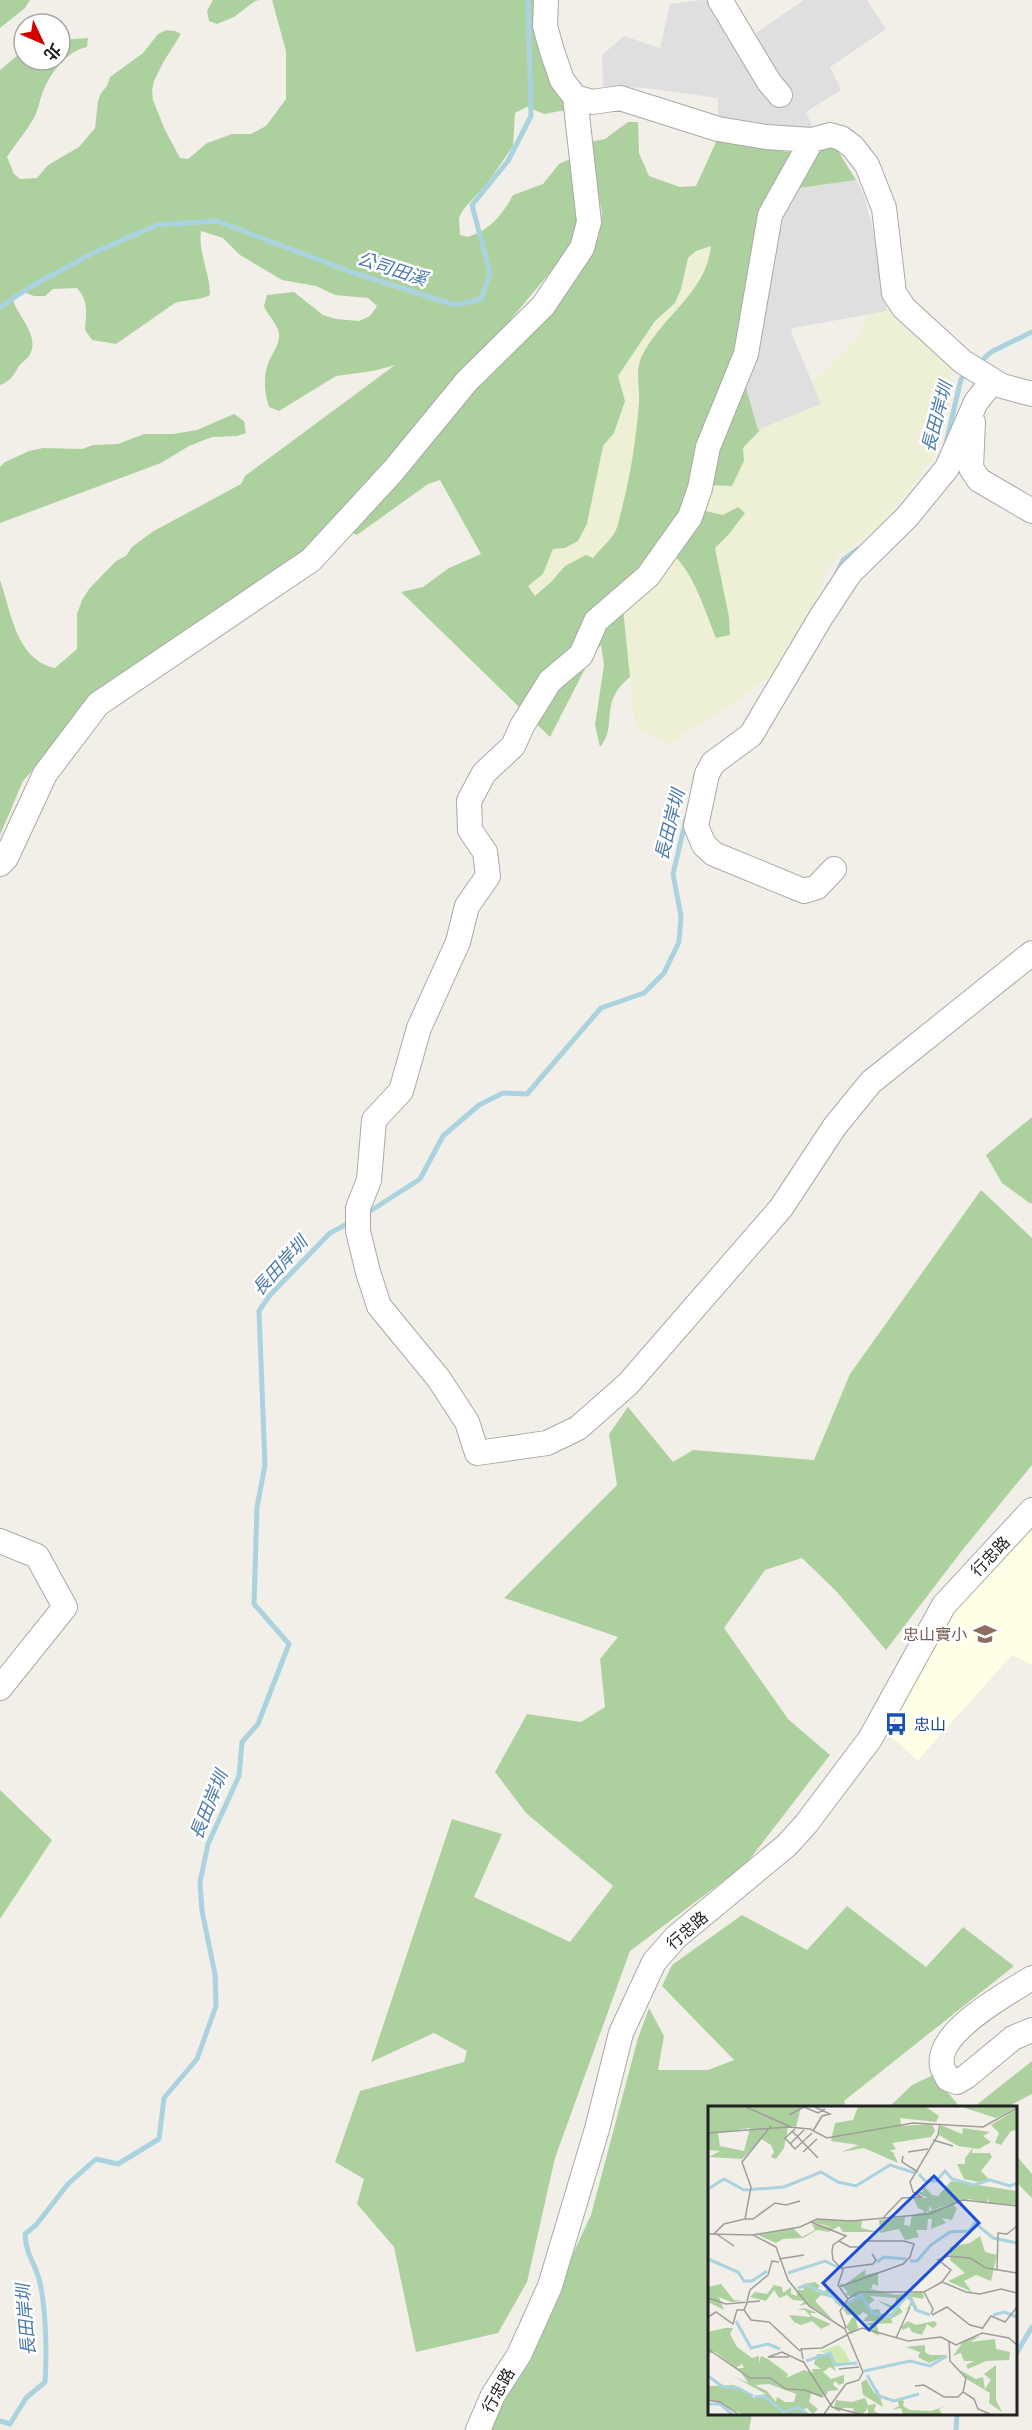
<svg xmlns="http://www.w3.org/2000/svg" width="1032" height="2430" viewBox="0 0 1032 2430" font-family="'Golos Text','Noto Sans TC',sans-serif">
	<rect width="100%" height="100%" fill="#f2efe9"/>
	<!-- residential -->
	<path fill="#e0dfdf" d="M702,0H728L750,37L804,0H867L886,29L830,67L841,90L806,112L812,126L808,130L771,124L736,125L718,121V98L645,88L603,86L602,55L624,36L660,48L670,4Z
		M856,180L864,195L876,242L887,311L793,328L791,332L821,404L758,430L743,377L774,238L792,189Z"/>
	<!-- education -->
	<path fill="#ffffe5" d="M1032,1524V1665L1012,1655L918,1760L884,1731L949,1613Z"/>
	<!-- farmland -->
	<path fill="#eef0d5" d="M711,246L709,258L694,291L654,338L641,359L637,381L639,399L635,448L628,488L616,529L593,559L583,558L565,566L551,582L535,596L527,586L543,574L553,549L565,548L578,541L587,524L603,446L614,433L625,401L618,376L655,321L675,303L681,289L688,258L696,251Z
		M888,303L954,366L936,452L928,466L884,523L839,555L826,570L817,602L783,665L730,706L668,744L638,729L634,717L623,609L671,552L680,560L689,575L716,638L729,635V617L715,548L729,534L723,515L702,510L710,485L744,461L743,448L761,429L821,404L812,383L861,334L867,315L887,311Z"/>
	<!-- forest -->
	<path fill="#add19e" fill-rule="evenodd" d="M0,0H30L25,8L0,28Z
		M213,0H260L255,1L234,17L217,24L209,21L207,11Z
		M272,0H534L535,33L566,110L544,114L527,107L515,113L513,146L489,181L463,210L459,218L460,235L468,237C490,230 503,214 513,195L543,184L559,164L568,160L578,163L583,233L406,445L319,545L93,701L23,781L0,835V580C11,611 16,660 55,668L77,649V614L82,600L89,589L116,561L126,556L132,547L152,532L241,484L245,476L395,365L373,371L336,376L279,411L269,407C264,392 263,375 269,361C273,353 280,343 279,334C279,326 268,316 264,306L267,295L294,292L323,315L336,319L359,321L370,316L377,306L368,298L335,295L316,286L282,280L240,255L223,238L201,231C198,252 210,273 210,295C198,301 188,299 175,303L116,344L92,340L85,330C86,312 89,302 77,288L53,289L45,296H34L23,292L12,296C15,315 42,335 29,356C26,360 22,362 19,366C14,375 10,382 0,385V70L24,50V60H60V40L88,38L87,47C69,50 52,71 45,87C40,97 39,108 34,118C26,132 16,143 7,157L14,174L20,179L37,178L48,165L79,147L95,128L98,101L101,93L107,86L110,77L143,53L158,34L166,30L175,31L181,34L164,61L154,81L152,90L153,100L165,130L180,158L188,159L207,143L232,134H251L266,126L286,99V51Z
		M628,122H638L639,153L649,176L680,187L696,186L717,140L786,152L835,146L856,180L792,189L780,207L743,377L758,430L761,429L743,448L744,461L732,486L710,485L702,510L723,515L738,507L745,513L729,534L715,548L729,617L730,635L716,638C705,612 693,570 671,553L623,609L630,677C597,704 619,725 600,747L595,725L604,665L601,645L592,655L550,737L401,592L423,587L449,568L481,554L440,480L428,484L357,535L348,531L382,501L456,403L559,293L599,237L602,213L589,142L605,139ZM711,246C706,294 660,317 641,358C635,372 640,388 639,403C636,439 631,473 622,508C620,514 619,523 616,530C611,540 600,549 593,558L586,555L565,566L551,582L535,596L528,586L543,574L553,549L565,548L578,541L587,524L603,446L614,433L625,401L618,376L655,321L675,303L681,289L688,258L696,251Z
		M234,414L244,421L246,433L237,436L212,437L189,446L161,463L0,523V467L5,462L29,451L43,448L82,449L93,445L118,444L144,434H173L197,430Z
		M1032,1117V1202L1031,1204L1002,1183L986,1155Z
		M981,1190L1032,1238V1465L964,1548L886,1650L837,1592L802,1558L765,1570L724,1628L788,1719L830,1755L746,1864L630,1951L555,2158L527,2282L498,2333L416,2352L394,2247L357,2204L364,2179L335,2162L360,2091L464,2062L467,2051L434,2033L371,2062L452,1819L502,1834L474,1897L570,1942L613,1886L526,1813L495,1772L527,1714L581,1722L605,1707L600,1659L618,1637L504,1598L617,1485L609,1434L628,1407L673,1462L693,1450L814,1460L850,1374Z
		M0,1790L52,1840L0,1919Z
		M847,1906L926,1967L963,1927L1014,1966L844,2101L846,2107L710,2108V2414H752L749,2430H476L541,2322L591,2215L638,2038L649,2008L664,2036L658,2070H708L734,2060L662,1986L672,1965L742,1915L807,1950Z
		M1032,2061V2094L1007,2107H974Z
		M933,2075L960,2107L888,2108L912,2085Z
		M1016,2155L1032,2174V2198L1016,2182Z"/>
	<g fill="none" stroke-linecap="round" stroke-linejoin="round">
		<!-- stream -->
		<path stroke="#aad3df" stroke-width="5" d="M0,307L32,286L93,253L157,225L217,221L351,272L455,305L481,299L490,273L472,205L508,161L531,116L528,0
			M979,363L991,352L1032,332
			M946,443L961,379L967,373
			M837,573L843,560L858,549
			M364,1215L420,1179L443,1136L479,1105L503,1093L527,1094L601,1008L644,993L664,973L679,942L681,916L673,874L686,819
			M1016,2354L1032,2327
			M0,2421L10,2424L26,2398L45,2382C47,2355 46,2309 40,2283C36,2264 26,2256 25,2234L36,2225L68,2184L96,2159L118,2164L159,2139L164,2098L197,2059L216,2006L215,1974L202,1911L200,1882L208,1844L239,1776L242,1742L258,1724L289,1644L254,1604L257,1507L265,1465L259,1311L270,1295L330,1233L351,1222
			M956,2430L957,2414"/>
		<!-- minor casing -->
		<g stroke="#a9a9a9" stroke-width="26">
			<path id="minor" d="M546,0L545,26L552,51L562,80L575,97L592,102L620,98L718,129L766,137L812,140L830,135L841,138L853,147L867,165L884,208L894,293L904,308L963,362L1002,386L1032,394
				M720,0L769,82L780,95
				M812,140L770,215L746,354L708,447L700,488L690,517L648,576L596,621L581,655L550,681L522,726L513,746L484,773L469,801L470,830L485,852L488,876L467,906L458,942L419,1028L401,1091L374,1120L369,1180L358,1208V1231L368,1272L379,1306L439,1379L467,1422L477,1453L547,1443L578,1428L628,1384L781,1208L835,1126L871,1082L1032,953
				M973,422L971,468L979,480L1032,511
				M0,864L6,858L45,774L98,704L311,560L393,471L467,381L543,306L582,248L589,222L575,97
				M834,869L817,887L804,891L714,854L704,845L696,826L707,774L713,763L751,735L821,617L850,573L907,517L947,468L976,402L993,381
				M0,1541L37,1556L65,1607L0,1688
				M1032,1978C1008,1993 935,2032 942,2066C943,2070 946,2075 948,2079L957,2082L967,2076L1013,2038L1032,2030
				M478,2430L493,2395L519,2355L550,2286L597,2129L621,2033L654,1962L676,1937L787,1845L806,1824L870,1739L944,1605L1032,1510"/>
		</g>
		<!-- minor -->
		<use href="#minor" stroke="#fff" stroke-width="24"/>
	</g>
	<!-- icons -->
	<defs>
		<g id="school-bare" transform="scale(1.8)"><path d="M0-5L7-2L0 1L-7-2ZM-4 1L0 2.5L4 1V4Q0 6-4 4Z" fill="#8d6e63" stroke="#fff" stroke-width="2.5" paint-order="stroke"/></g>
		<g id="bus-bare" transform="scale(1.8)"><path d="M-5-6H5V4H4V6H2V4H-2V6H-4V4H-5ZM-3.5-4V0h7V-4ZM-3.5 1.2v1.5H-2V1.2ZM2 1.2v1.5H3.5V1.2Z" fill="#1a4fb4" stroke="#fff" stroke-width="2.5" paint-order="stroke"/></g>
	</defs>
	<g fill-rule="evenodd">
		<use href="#school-bare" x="985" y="1634"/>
		<use href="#bus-bare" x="896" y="1724"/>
	</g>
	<g text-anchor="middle" stroke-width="5" stroke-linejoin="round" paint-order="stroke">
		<!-- street labels -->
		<g font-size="16" fill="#222" stroke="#fff">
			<text transform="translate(990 1556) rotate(-46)" y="6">行忠路</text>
			<text transform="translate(687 1930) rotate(-41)" y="6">行忠路</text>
			<text transform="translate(498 2390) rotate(-61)" y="6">行忠路</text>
		</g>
		<!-- education labels -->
		<g font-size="16" fill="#785e54" stroke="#fff" text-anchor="end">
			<text x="967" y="1640">忠山實小</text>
		</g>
		<!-- transit labels -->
		<g font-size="16" fill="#164399" stroke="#fff" text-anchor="start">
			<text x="914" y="1730">忠山</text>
		</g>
		<!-- water labels -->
		<g font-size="18" font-style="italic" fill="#4a7aab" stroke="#fff">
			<text transform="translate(392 269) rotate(18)" y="6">公司田溪</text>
			<text transform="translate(937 417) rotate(-75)" y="6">長田岸圳</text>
			<text transform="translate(670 825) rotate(-76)" y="6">長田岸圳</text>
			<text transform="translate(280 1266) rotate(-48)" y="6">長田岸圳</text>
			<text transform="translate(209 1805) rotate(-68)" y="6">長田岸圳</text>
			<text transform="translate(26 2320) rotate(-95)" y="6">長田岸圳</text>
		</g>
	</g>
	<!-- overview -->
	<g transform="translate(708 2106)">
		<rect width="309" height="309" fill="#f2efe9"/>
		<path d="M130,239L136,244L143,257L126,258L124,247L111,246Z" fill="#cdebb0"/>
		<path d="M0,1H93L88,22L80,21L76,42L68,53L63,51L66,46L63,39L53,33L34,53L1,51L12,45L0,44ZM42,22L36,45L12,40L10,27ZM150,1H218L231,10L228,16L192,12L193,20L224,18L227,25L223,31L184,37L188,43L181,45L185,46L190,57L156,42L133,46L151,39L123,35L127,17L145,14ZM254,1H309L288,12ZM309,3V24L303,25L293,39L287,37L291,27L283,19ZM233,19L254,28L255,22L282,26L275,30L283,36L271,43L250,40L231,29ZM265,42L264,47H282L284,51L273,65L281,73L270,76L256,73L249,58H257V52ZM243,75L309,85V99L280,97L281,92L278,97L261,93L224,104L222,100L220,107L210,102L205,92H220L207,86H215L214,78L224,89L230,90ZM245,99L249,102L244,114L234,112L238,117L223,123L224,113H220L219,124H208L211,131L197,134L191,123L172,127L171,114L197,111L196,119L202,120L204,109ZM109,114H154L153,122L170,126H135L131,120L121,126L109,124L95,132L75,133L68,137L50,129L85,122L94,131L107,124L104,118L126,122L105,116ZM272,130L277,146L289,149L283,175L268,169L256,175L264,186L240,175L257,167L242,154V141L262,137ZM158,163L157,169L170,166V180L165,178L163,183L188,189L214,186L216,190L215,193L204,191L211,206L204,199L197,205L203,196L199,192L191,201L195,206L183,213L185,217L169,218L171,230L158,223H166L159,218L168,215H155L160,209L155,206L149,211L152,213L148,215L150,222L143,228L138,221L146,209H139L135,203L142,194L151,192L138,189L139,185L131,177L136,179ZM162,190L188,192L187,201L169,194L188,206L173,210L171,203L162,204L161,198L167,194ZM107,176L112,180L107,185L114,187L120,182L129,195L128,198L125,192L113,189L107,195L125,214L99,198L91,200L97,195L85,194L79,189L71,192L66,184L58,195L42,191L47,186L59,188L66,179L74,181L75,187L83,181V188L89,190V184H96L95,178ZM13,178L26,194L35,195L23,196L11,191L16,204L0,196V181ZM97,202L109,207H102L104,210L123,218L113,223L104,215L93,219L86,216L81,209L103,211L97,204H89ZM200,215L208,219L227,215L229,219L225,222L219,218L214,229L204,226L201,221L195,224L193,221ZM17,222H25L22,228L29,241L44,252L51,250V257L53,250L60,253L80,268L78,272L96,264L105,267L104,263H113L106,258L109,248H121L128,265L122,261L115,266L123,273L136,269V277L131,279L127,275L125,279L131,284L120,285L118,290L103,288L101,296L110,303L105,308L99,302L94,304L101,308H34L0,293V280L26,279L46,292L58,288L23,269L40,277L30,262H36L34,258L28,262L7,246L0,248V226ZM61,278L88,288L86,296H77L69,291L68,296L59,285L47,279ZM272,230L262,236L287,233L288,243L302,246L301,254L278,255L260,263L258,259L266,255H256L253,247L245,250L256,234ZM217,239V246L222,249H240L221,257L210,251L212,246L198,241ZM288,259V294L294,306L281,297L282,287L260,274L252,264L268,273L275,271L277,283L283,274L276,268ZM158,273L167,288L170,283L175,301L155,289L153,277ZM157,292L160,299L168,298L166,305L172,308H160V302L155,308L146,306L145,302H135L131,306L126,303L128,294L144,296ZM189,292L196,295L195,300L202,304L223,305L238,300L231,303L234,308H195L193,302L184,304L191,300Z" fill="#add19e" fill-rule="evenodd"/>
		<path fill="none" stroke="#aad3df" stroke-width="3" d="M211,68L217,75H228L237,65L244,73L266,79L282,74L302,80L309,77M0,83L16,73L36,84L76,81L113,66L130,76L148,80L182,59L207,67M0,153L30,166L36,175H44L59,165M202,155H209L223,139L242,126L261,125L267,117L285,132L309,137M169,156L176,151L198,153M80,167L117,155L131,162M90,182L99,179L125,191L133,200M139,198L153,189L164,207L182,211L196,192L202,191L208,204L222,209M285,209L296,206L309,211M28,215L43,242L60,238L72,243M98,255L122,247L127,259L149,257M156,265L202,255L222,260L239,250M159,269L171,290L186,295L211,288M0,270L15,281L30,282L45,290M46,291L56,290L76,306L91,301L99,308M0,298H12L24,308"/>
		<path fill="none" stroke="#9f9d99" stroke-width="1.5" d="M38,1L83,21M81,9L96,1L110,7L117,3M87,23L77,32L87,43L104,27M84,25L110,52M105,25L114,10L122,8L107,1M0,27L80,21L102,23L119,32L205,17L275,21L309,2M225,34L245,40M82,38L96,24M95,46L109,33M200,46L220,43M195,50L194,56L210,66M176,111L194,92L213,91L205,86L202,76L230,29L232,18M37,113H45L67,97L78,99L92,95M103,116L138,130L125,139L124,145L125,154L135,164L130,179L140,193L132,205L138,222M0,128L45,129L92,121L109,113L143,115L221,108L255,94L309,100M45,129L68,141L80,174L101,200L137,223L155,266L151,274L138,278L116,308M131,135L142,141H151L157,135H196L206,138L202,151L195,158L131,181M26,140L7,127L16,118L37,113L43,81L34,56L63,20M71,153L96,149M134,162L165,158L168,154L164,148M289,163L290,127L299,128L309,120M309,167L278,162L262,152L240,150L230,154L243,164L234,176L258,186L272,188L293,183L309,187M123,185L135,200M216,186L225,203L223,208M0,192L18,198L52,195M140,193L151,186H216L234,176M39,195L42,184L60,169L64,155L71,156M40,195L36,204L43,214L61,216L92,245M224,209L239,201L262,219L274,222M0,211L8,206L25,218L29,204H36M274,223L283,210L297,216L309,201M139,228L154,222L200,235L233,231L248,239L274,227L301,232L309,239M188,232L202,201M241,235L242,255L258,272L255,286L266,293L270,303L282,308M0,243L42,272H62L78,283L97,284L115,291M81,251H60L74,246L95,256M95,253L93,243L114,242L139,229M95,255L124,301L152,308M131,263L151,261M207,280L216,279L236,291H250L255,286M0,294L12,296L30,308"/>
		<path fill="#1d4ed8" fill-opacity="0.15" stroke="#1d4ed8" stroke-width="3" d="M226,70L271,117L161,224L115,177Z"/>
		<rect width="309" height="309" fill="none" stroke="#222" stroke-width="3"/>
	</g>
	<!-- north arrow -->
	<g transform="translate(42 42) rotate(134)"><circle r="28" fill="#ffffff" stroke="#a7a7a7" stroke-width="1.5"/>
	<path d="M0-4.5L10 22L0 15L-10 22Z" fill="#d40000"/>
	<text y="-9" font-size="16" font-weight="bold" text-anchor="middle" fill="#222222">北</text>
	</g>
</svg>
